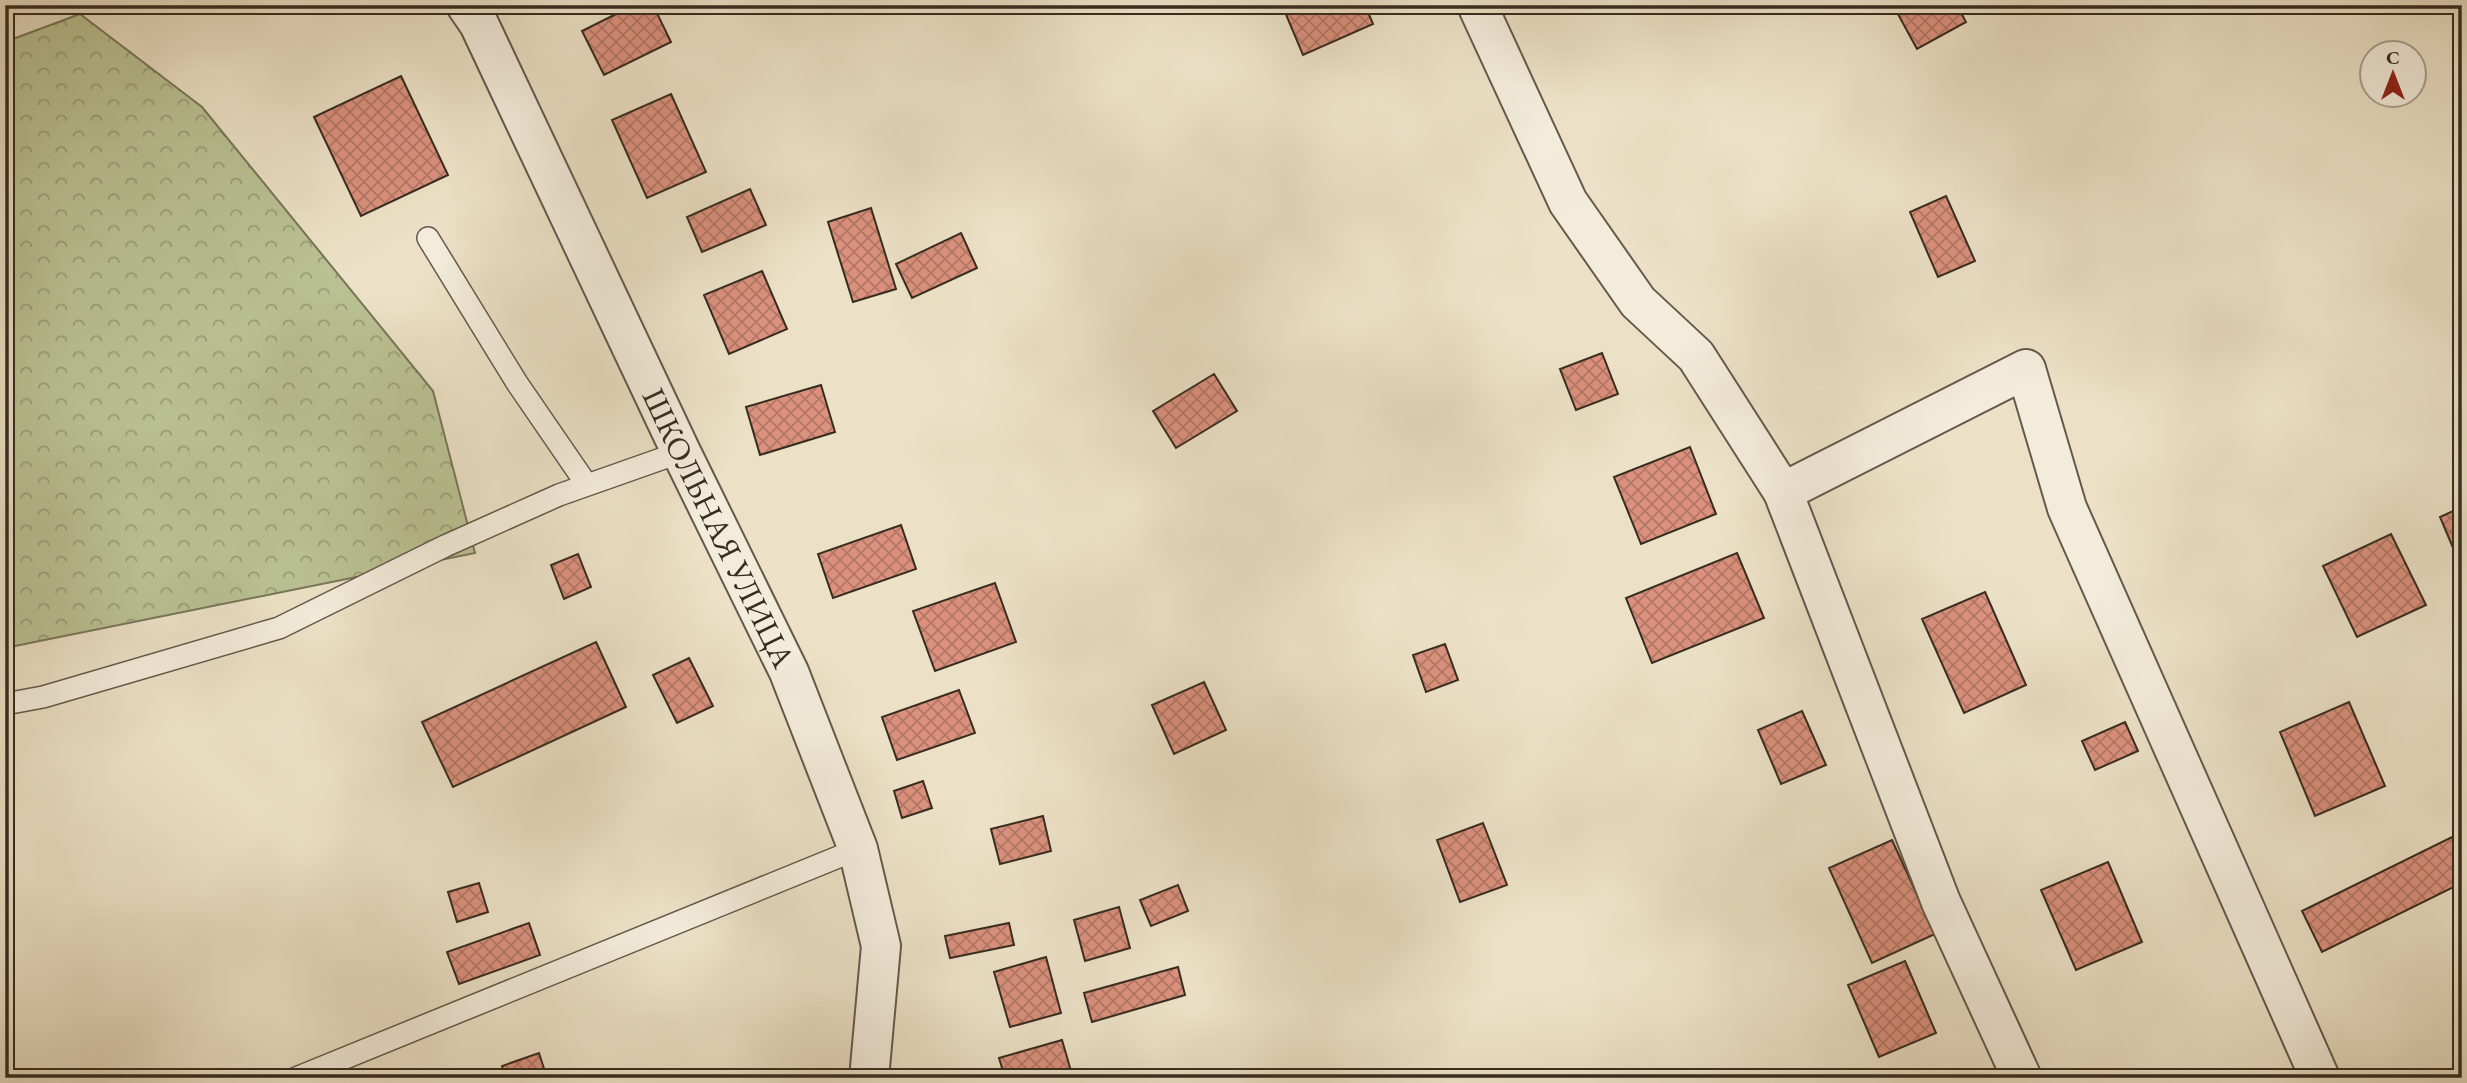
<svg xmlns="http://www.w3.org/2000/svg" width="2467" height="1083" viewBox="0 0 2467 1083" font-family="'EB Garamond',serif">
	<defs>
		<pattern id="park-crowns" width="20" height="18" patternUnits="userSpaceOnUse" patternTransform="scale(1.75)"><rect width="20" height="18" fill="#bac293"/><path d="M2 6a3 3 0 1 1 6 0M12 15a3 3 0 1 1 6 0" fill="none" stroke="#989e78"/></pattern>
		<pattern id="building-cross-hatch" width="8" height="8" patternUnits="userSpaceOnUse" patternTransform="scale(1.75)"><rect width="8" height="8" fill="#db917d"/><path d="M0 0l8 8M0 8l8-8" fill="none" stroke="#b27766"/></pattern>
	</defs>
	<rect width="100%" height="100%" fill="#ece1c7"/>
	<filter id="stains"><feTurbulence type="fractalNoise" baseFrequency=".00286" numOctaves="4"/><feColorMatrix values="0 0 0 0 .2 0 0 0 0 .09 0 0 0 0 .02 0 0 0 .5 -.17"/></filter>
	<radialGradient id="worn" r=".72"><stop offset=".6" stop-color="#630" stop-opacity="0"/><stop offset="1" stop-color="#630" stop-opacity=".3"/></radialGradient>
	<!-- park -->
	<path fill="url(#park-crowns)" stroke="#78775a" stroke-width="2" d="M80,14L202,107L433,391L475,553L5,648V42Z"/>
	<!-- building -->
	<path fill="url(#building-cross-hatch)" stroke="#372c20" stroke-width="2" d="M634,5H653L671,42L604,75L582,31Z
		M1282,5H1365L1373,24L1303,55Z
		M1893,5H1957L1966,22L1917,49Z
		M401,76L448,175L361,216L314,117Z
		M671,94L706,172L647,198L612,120Z
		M750,189L766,225L702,252L687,217Z
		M1946,196L1975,261L1938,277L1910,212Z
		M871,208L896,289L853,302L828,222Z
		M961,233L977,268L912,298L896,264Z
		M762,271L787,329L729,354L704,295Z
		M1602,353L1618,394L1576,410L1560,369Z
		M1214,374L1237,411L1176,448L1153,411Z
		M821,385L835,432L760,455L746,407Z
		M1690,447L1716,514L1641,544L1614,477Z
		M2462,507V569L2440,517Z
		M901,525L916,569L833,598L818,554Z
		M2391,534L2426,605L2357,637L2323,566Z
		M1737,553L1764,618L1652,663L1626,598Z
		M578,554L591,587L564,599L551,565Z
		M995,583L1016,642L935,671L913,611Z
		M1985,592L2026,685L1964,713L1922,619Z
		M596,642L626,707L453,787L422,722Z
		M1445,644L1458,680L1426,692L1413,655Z
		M689,658L713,706L677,723L653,675Z
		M1204,682L1226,730L1174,754L1152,705Z
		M959,690L975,733L897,760L882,717Z
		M2349,702L2385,786L2315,816L2280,732Z
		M1802,711L1826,765L1781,784L1758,730Z
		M2125,722L2138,751L2095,770L2082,741Z
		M923,781L932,808L902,818L894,791Z
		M1043,816L1051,851L1000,864L991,829Z
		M1483,823L1507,885L1460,902L1437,840Z
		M2462,832V883L2322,952L2302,911Z
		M1892,840L1935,934L1872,963L1829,868Z
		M2108,862L2142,942L2076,970L2041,890Z
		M479,883L488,912L457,922L448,892Z
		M1178,885L1188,911L1151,926L1140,900Z
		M1119,907L1130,948L1085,961L1074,920Z
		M529,923L540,955L459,984L447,952Z
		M1009,923L1014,945L950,958L945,936Z
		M1046,957L1061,1013L1010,1027L994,972Z
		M1905,961L1936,1033L1879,1057L1848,985Z
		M1178,967L1185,995L1092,1022L1084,993Z
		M1062,1040L1073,1078H1005L999,1058Z
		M539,1053L547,1078H506L502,1066Z
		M708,1071L710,1078H690Z"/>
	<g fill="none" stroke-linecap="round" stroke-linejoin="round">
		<!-- lane casing -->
		<g stroke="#64594a" stroke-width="24">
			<path id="lane" d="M428,238L517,383L587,485
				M5,704L43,697L279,628L445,546L559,495L681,452
				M296,1078L858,849"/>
		</g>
		<!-- street casing -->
		<g stroke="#64594a" stroke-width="42">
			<g id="street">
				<path id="s1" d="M466,5L479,24L681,452L789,672L858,849L881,946L869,1078"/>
				<path d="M1477,5L1568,202L1638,302L1696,356L1783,492L2026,369L2067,508L2320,1078"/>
				<path d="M1783,492L1941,902L2022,1078"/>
			</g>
		</g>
		<!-- lane -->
		<use href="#lane" stroke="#f3ecdb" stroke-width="21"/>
		<!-- street -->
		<use href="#street" stroke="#f3ecdb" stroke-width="38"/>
	</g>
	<g text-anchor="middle" stroke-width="5" stroke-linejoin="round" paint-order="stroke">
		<!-- street labels -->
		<g font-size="32" fill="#372c20" stroke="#f3ecdb">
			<text dy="11" stroke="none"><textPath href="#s1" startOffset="581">ШКОЛЬНАЯ УЛИЦА</textPath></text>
		</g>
	</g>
	<!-- margin -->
	<rect width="2467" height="1083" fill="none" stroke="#ece1c7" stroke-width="28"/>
	<rect x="7" y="7" width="2453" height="1069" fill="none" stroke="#372c20" stroke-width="3.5"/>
	<rect x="14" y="14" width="2439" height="1055" fill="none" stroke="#372c20" stroke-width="2"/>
	<!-- north arrow -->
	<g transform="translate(2393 74)"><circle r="33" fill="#f3ecdb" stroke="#a89f90" stroke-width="2"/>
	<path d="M0-5L12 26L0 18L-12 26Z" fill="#8f2418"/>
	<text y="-10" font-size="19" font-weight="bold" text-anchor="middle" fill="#372c20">С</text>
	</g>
	<rect width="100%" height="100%" filter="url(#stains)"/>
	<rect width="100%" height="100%" fill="url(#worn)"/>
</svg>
